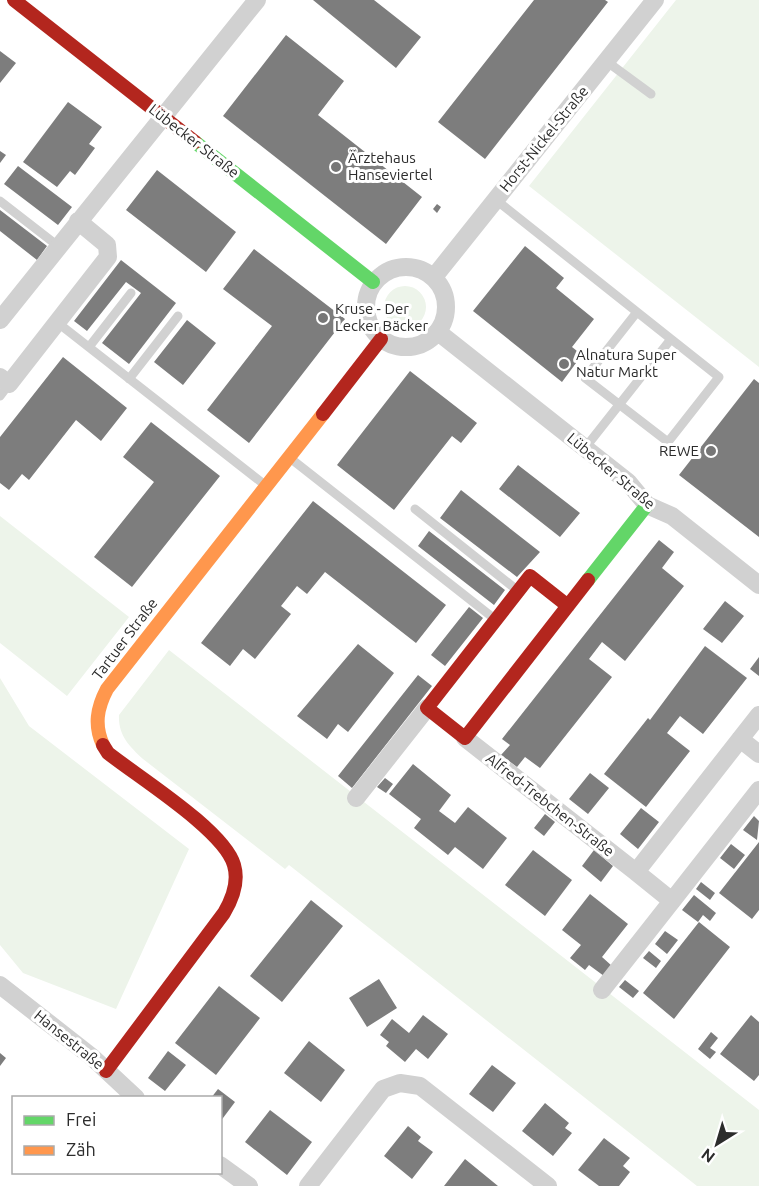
<svg xmlns="http://www.w3.org/2000/svg" width="759" height="1186" viewBox="0 0 759 1186" font-family="Ubuntu,sans-serif">
	<rect width="100%" height="100%" fill="#fff"/>
	<!-- green -->
	<path fill="#edf4ea" d="M676,0H759V367L529,186Z
		M384 307a21 21 0 1 1 42 0a21 21 0 1 1-42 0Z
		M0,516L129,617L67,696L0,643Z
		M169,650L759,1110V1186H697L289,865L285,869L143,759C129,746 118,735 119,715Z
		M0,678L29,726L189,849L116,1009L23,973L0,945Z"/>
	<!-- building -->
	<path fill="#7d7d7d" d="M313,0H374L421,37L396,68Z
		M534,0H605L608,2L485,159L438,122Z
		M286,35L344,81L318,115L422,197L386,244L223,116Z
		M0,51L16,63L0,83Z
		M68,102L102,127L89,144L95,148L75,175L70,171L57,187L23,162Z
		M0,151L6,155L0,163Z
		M18,166L72,207L58,225L4,184Z
		M157,170L236,232L206,272L126,210Z
		M437,204L441,207L437,213L433,209Z
		M0,210L47,246L37,260L0,231Z
		M525,246L564,278L556,288L594,319L572,347L582,355L562,382L473,311Z
		M254,249L345,319L249,443L207,410L272,326L223,289Z
		M121,260L176,303L129,364L102,343L141,293L126,282L87,331L74,321Z
		M187,320L216,343L183,385L154,362Z
		M63,357L127,408L101,441L76,420L29,480L22,474L9,490L0,483V437Z
		M410,371L477,423L461,443L452,436L394,510L337,465Z
		M754,379L759,383V537L679,475Z
		M151,422L220,476L132,587L94,557L154,482L123,457Z
		M518,465L580,513L560,537L499,489Z
		M461,490L540,552L517,577L440,518Z
		M313,501L446,605L416,643L325,572L307,594L297,586L281,606L291,614L255,659L243,649L230,666L201,643Z
		M429,531L505,590L494,605L418,546Z
		M659,540L674,552L662,568L684,586L625,661L602,642L589,659L612,677L540,768L525,757L517,767L501,755L510,745L502,739Z
		M725,601L744,616L722,643L703,629Z
		M469,607L483,618L445,666L431,655Z
		M358,644L394,673L348,732L338,724L327,739L297,716Z
		M705,646L747,678L703,734L680,716L667,733L690,751L646,807L604,774L648,718L650,720Z
		M759,657V676L750,669Z
		M418,675L432,686L352,788L338,776Z
		M413,764L451,795L439,811L455,823L468,807L507,838L483,869L455,847L448,855L414,828L421,819L389,794Z
		M590,773L609,788L588,814L569,799Z
		M385,778L393,784L386,793L377,787Z
		M641,808L659,822L638,849L620,834Z
		M545,814L555,822L544,836L534,828Z
		M754,816L759,821L757,840L743,830Z
		M759,842V910L752,919L719,893Z
		M731,844L745,855L734,869L720,858Z
		M533,850L572,880L545,916L505,885Z
		M594,850L613,866L601,882L582,866Z
		M701,882L715,893L710,900L696,889Z
		M590,894L628,924L602,957L612,966L604,976L589,965L585,970L570,958L581,945L562,930Z
		M694,895L716,913L710,921L703,915L698,922L682,910Z
		M311,900L343,926L282,1002L250,976Z
		M699,922L730,947L674,1019L643,993Z
		M665,931L678,940L667,954L655,944Z
		M649,951L661,961L656,968L643,958Z
		M379,979L397,1008L367,1027L349,998Z
		M625,980L639,991L633,998L619,987Z
		M219,986L260,1018L216,1075L175,1043Z
		M423,1015L448,1034L428,1059L416,1049L405,1062L386,1046L389,1042L380,1035L392,1019L409,1033Z
		M751,1015L759,1022V1075L754,1081L720,1054Z
		M711,1032L718,1038L710,1048L716,1052L710,1059L698,1049Z
		M309,1041L345,1070L321,1102L284,1073Z
		M168,1051L186,1065L165,1091L148,1078Z
		M0,1053L6,1058L0,1066Z
		M492,1065L516,1083L493,1112L469,1094Z
		M218,1089L235,1102L220,1122V1098H211Z
		M545,1103L569,1123L565,1128L572,1133L553,1156L522,1131Z
		M270,1110L312,1142L287,1175L245,1142Z
		M408,1126L421,1137L418,1141L433,1152L412,1179L384,1156Z
		M604,1138L630,1158L623,1166L630,1172L619,1186H599L578,1170Z
		M465,1159L498,1186H444Z"/>
	<g fill="none" stroke-linecap="round" stroke-linejoin="round">
		<!-- lane -->
		<path stroke="#d1d1d1" stroke-width="9" d="M606,61L651,94
			M496,200L671,339L585,448
			M0,201L58,246
			M637,312L585,378L668,442L719,377L671,339
			M58,323L265,485
			M89,347L131,293
			M129,379L178,316
			M0,396L9,384
			M290,458L496,620
			M415,509L517,590"/>
		<!-- street -->
		<path stroke="#d1d1d1" stroke-width="18" d="M366 307a40 40 0 1 1 80 0a40 40 0 1 1-80 0Z
			M434,277L655,0
			M0,320L257,0
			M438,332L628,482L647,505L672,516L759,585
			M0,377L9,384L108,257L107,245L78,221
			M759,715L636,872L672,901L759,790
			M465,738L636,872
			M740,739L759,754
			M356,798L427,708
			M0,985L92,1057L136,1098
			M602,990L672,901
			M220,1165L249,1186
			M308,1186L383,1089L400,1083L420,1086L548,1186"/>
		<!-- fast -->
		<path stroke="#63d668" stroke-width="14" d="M195,142L373,282
			M588,580L647,505"/>
		<!-- slow -->
		<path stroke="#ff974d" stroke-width="14" d="M103,745C94,725 97,708 107,689L323,414"/>
		<!-- jam -->
		<path stroke="#b3261e" stroke-width="14" d="M14,0L195,142
			M323,414L381,339
			M568,606L530,576L427,708L465,738L588,580
			M103,745L108,753C138,777 224,830 234,865C239,882 233,898 224,913L106,1071"/>
	</g>
	<!-- markers -->
	<g fill="#767676" stroke="#fff" stroke-width="2">
		<circle cx="336" cy="167" r="6"/>
		<circle cx="323" cy="318" r="6"/>
		<circle cx="564" cy="364" r="6"/>
		<circle cx="711" cy="451" r="6"/>
	</g>
	<g text-anchor="middle" stroke-width="6" stroke-linejoin="round" paint-order="stroke">
		<!-- street labels -->
		<g font-size="15" fill="#2c2c2c" stroke="#fff">
			<text transform="translate(544 139) rotate(-51)" y="5">Horst-Nickel-Straße</text>
			<text transform="translate(194 141) rotate(38)" y="5">Lübecker Straße</text>
			<text transform="translate(611 471) rotate(40)" y="5">Lübecker Straße</text>
			<text transform="translate(125 639) rotate(-53)" y="5">Tartuer Straße</text>
			<text transform="translate(550 805) rotate(38)" y="5">Alfred-Trebchen-Straße</text>
			<text transform="translate(69 1040) rotate(39)" y="5">Hansestraße</text>
		</g>
		<!-- poi labels -->
		<g font-size="15" fill="#2c2c2c" stroke="#fff" text-anchor="start">
			<text x="348" y="163">Ärztehaus<tspan x="348" dy="17">Hanseviertel</tspan></text>
			<text x="335" y="314">Kruse - Der<tspan x="335" dy="17">Lecker Bäcker</tspan></text>
			<text x="576" y="360">Alnatura Super<tspan x="576" dy="17">Natur Markt</tspan></text>
			<text x="699" y="456" text-anchor="end">REWE</text>
		</g>
	</g>
	<!-- legend -->
	<rect x="12" y="1096" width="210" height="78" fill="#ffffff" stroke="#ababab" stroke-width="1.5"/>
	<rect x="24" y="1116" width="30" height="9" fill="#63d668" stroke="#ababab" stroke-width="1.5"/>
	<text x="66" y="1126" font-size="18" fill="#2c2c2c">Frei</text>
	<rect x="24" y="1146" width="30" height="9" fill="#ff974d" stroke="#ababab" stroke-width="1.5"/>
	<text x="66" y="1156" font-size="18" fill="#2c2c2c">Zäh</text>
	<!-- north arrow -->
	<g transform="translate(717 1144) rotate(217)" stroke="#ffffff" stroke-width="4.5" paint-order="stroke">
	<path d="M0-4.5L10 22L0 15L-10 22Z" fill="#2c2c2c"/>
	<text y="-9" font-size="16" font-weight="bold" text-anchor="middle" fill="#2c2c2c">N</text>
	</g>
</svg>
